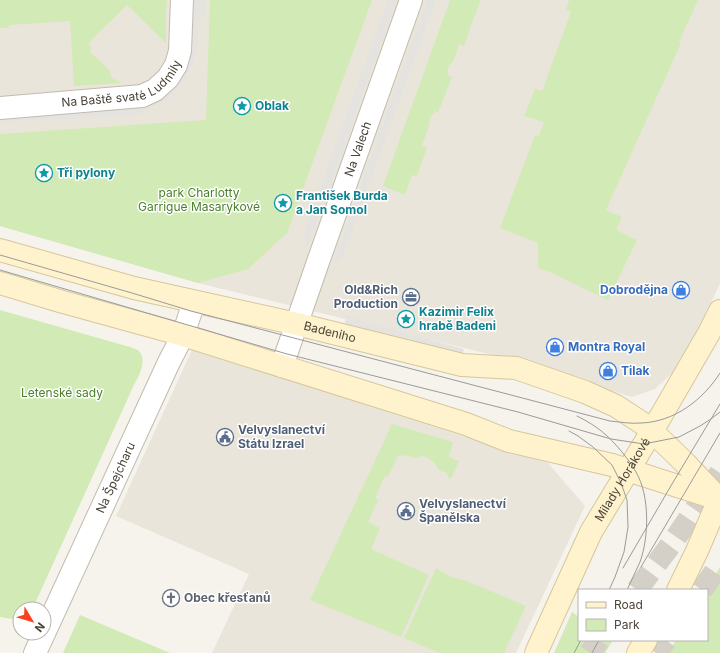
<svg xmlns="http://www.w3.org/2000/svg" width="720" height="653" viewBox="0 0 720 653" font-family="Inter,sans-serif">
	<rect width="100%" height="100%" fill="#f6f3ec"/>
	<!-- residential -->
	<path fill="#eae5da" d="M0,0H720V284L681,365L655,389L632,397L497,356L198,283L0,226Z
		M192,350L548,463L585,506L516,653H212L249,574L116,516Z"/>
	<!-- green -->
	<path fill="#d2eab5" d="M0,0H167L166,13V43L127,5L90,41H91L88,44L92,48L89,51L109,70L112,78L122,83L74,86L70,21L9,25V28H0Z
		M210,0H372L287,233L248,269L198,283L0,226V134L206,120Z
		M450,0H481L470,28V29L464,46L459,44L453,62L450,64L448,68V76L452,77L438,113L435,111L434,113L430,118L429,125L422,146L427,148L417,176L412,175L405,195L383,186Z
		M569,0H698L679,42L681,43L606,210L622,217L616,230L637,240L608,300L550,272L538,268V243L500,228L535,135L539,136L544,122L524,116L535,89L542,91L571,12L566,10Z
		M0,310L130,347C133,348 137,349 139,351C148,362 138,377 133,387L33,608L32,609H20V618L12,619L0,617Z
		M392,424L453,442L449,457L459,461L451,479L449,478L447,473L439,470L434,462L426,457L421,456L414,458L406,455L401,456L398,455L388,477L385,476L375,498L378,500L368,522L380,528L371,549L429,575L401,637L310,600Z
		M720,567V653H668L676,640H707V590H706Z
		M436,568L451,577L464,580L526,606L504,653H440L404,638Z
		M572,612L579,617V640H613L605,653H554Z
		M80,615L170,653H63Z"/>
	<!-- parking -->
	<path fill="#e5e3e0" d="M189,0H206V14L199,20L197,47L194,60L184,81L168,98L149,109L138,114L126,116L0,122V112L156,96Z
		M388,0H397L307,249L304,232Z
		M427,0H436L343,257L333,263Z
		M347,315L362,321L464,349L461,358L344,325Z"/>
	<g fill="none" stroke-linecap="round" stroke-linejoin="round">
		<!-- trunk-tunnel -->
		<path stroke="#d4d0c8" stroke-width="22" stroke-dasharray="22 11" stroke-linecap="butt" d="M637,590L675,539L720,473
			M702,590L720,564
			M590,653L599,640
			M656,653L666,640"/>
		<!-- minor casing -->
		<g stroke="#c2bbae" stroke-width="24">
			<g id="minor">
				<path id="s1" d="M0,108L142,96L155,90L168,78L176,65L180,51L182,0"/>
				<path id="s2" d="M282,366L318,262L411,0"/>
				<path id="s3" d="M35,653L169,362L183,335L194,302"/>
			</g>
		</g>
		<!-- secondary casing -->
		<g stroke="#d6c79b" stroke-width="24">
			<g id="secondary">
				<path id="s4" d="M0,250L134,288L297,324L462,365L516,368L585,392L616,406L642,423L652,431L685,463L719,499"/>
				<path d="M0,283L63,302L183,335L466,424L509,441L612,465L718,499"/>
				<path d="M678,590L697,551L720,497"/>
				<path id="s5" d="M536,653L591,532L658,421L709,333L720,311"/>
				<path d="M638,653L646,640"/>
			</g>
		</g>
		<!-- minor -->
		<use href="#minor" stroke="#fff" stroke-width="22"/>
		<!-- secondary -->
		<use href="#secondary" stroke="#fff3cd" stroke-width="22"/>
		<!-- tram -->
		<path stroke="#9a9a9a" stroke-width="1" d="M0,255L132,293L191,311L610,421C620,422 631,424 641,423C674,422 703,400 720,373
			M0,270L287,354L518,412L611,439L644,444L679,437L700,426L711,419L720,412
			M577,416C597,426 608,435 622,452C627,459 633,465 636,472C650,496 649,537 640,562C636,571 631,581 627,590
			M569,431L578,436L593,447L612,465L621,483L627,500L628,527L624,552L615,577L609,590
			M641,567L720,433
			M623,568L672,484L720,404
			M574,653L581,640
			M592,653L599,640"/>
	</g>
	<!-- icons -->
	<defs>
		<g id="sight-ring" transform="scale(0.9)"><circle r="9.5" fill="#fff" stroke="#0f9aa8" stroke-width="1.5"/><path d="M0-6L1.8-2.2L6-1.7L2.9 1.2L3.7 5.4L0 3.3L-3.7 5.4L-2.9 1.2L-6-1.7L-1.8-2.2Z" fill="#0f9aa8"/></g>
		<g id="shop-ring" transform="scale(0.9)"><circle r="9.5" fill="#fff" stroke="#3f7fe0" stroke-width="1.5"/><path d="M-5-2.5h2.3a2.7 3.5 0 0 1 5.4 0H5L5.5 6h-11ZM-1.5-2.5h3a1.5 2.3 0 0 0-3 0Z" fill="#3f7fe0"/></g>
		<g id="office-ring" transform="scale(0.9)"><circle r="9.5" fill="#fff" stroke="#5c6f8a" stroke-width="1.5"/><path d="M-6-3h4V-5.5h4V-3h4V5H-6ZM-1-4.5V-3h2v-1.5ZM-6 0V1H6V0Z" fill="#5c6f8a"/></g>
		<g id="civic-ring" transform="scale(0.9)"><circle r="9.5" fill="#fff" stroke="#5c6f8a" stroke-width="1.5"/><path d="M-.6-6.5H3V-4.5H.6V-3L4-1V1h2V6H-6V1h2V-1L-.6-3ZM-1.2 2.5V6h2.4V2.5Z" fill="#5c6f8a"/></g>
		<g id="church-ring" transform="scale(0.9)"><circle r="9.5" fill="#fff" stroke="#6b7280" stroke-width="1.5"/><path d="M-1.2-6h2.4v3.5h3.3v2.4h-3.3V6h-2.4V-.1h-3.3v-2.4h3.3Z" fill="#6b7280"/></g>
	</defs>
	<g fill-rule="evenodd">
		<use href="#sight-ring" x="242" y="106"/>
		<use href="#sight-ring" x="44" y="173"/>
		<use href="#sight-ring" x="283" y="203"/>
		<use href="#shop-ring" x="681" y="290"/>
		<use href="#office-ring" x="411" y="297"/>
		<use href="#sight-ring" x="406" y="319"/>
		<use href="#shop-ring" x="555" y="347"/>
		<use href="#shop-ring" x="608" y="371"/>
		<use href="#civic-ring" x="225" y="437"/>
		<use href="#civic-ring" x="406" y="511"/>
		<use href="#church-ring" x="171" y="598"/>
	</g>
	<g text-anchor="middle" stroke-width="3" stroke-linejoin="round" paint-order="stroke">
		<!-- street labels -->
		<g font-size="12" fill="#4b4439" stroke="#fff">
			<text dy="4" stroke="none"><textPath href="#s1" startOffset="128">Na Baště svaté Ludmily</textPath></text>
			<text dy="4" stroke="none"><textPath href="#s2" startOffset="230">Na Valech</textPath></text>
			<text dy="4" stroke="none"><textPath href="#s4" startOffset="340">Badeniho</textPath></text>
			<text dy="4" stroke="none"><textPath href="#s3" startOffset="193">Na Špejcharu</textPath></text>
			<text dy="4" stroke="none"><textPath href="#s5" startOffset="194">Milady Horákové</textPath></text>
		</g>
		<!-- culture labels -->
		<g font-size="12" font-weight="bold" fill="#0d838f" stroke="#fff" text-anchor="start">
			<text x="255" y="110">Oblak</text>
			<text x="57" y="177">Tři pylony</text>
			<text x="296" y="200">František Burda<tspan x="296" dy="14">a Jan Somol</tspan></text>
			<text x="419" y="316">Kazimir Felix<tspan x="419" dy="14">hrabě Badeni</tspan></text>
		</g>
		<!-- park labels -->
		<g font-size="12" fill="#4a7f2a" stroke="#fff">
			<text x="199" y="197">park Charlotty<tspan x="199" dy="14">Garrigue Masarykové</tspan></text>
			<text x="62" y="397">Letenské sady</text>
		</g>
		<!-- service labels -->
		<g font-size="12" font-weight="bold" fill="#4e5e75" stroke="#fff" text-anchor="start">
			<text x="398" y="294" text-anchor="end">Old&amp;Rich<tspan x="398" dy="14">Production</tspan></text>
			<text x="238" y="434">Velvyslanectví<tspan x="238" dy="14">Státu Izrael</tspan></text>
			<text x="419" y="508">Velvyslanectví<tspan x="419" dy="14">Španělska</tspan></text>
		</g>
		<!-- shop labels -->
		<g font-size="12" font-weight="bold" fill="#366cbe" stroke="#fff" text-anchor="start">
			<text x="668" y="294" text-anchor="end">Dobrodějna</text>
			<text x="568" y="351">Montra Royal</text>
			<text x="621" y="375">Tilak</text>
		</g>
		<!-- worship labels -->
		<g font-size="12" font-weight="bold" fill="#5b616d" stroke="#fff" text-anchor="start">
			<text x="184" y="602">Obec křesťanů</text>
		</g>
	</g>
	<!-- legend -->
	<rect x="578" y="589" width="130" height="52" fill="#ffffff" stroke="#b7b4b0"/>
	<rect x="586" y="602" width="20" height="6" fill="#fff3cd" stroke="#b7b4b0"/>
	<text x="614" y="609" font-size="12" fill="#4b4439">Road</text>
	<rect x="586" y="619" width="20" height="12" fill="#d2eab5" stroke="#b7b4b0"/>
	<text x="614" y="629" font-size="12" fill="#4b4439">Park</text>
	<!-- north arrow -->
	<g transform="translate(32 621) rotate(128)"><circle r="19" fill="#ffffff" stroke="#b7b4b0"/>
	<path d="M0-3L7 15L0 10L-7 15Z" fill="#fc3f1d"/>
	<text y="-6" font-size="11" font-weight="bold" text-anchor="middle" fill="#4b4439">N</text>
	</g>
</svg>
